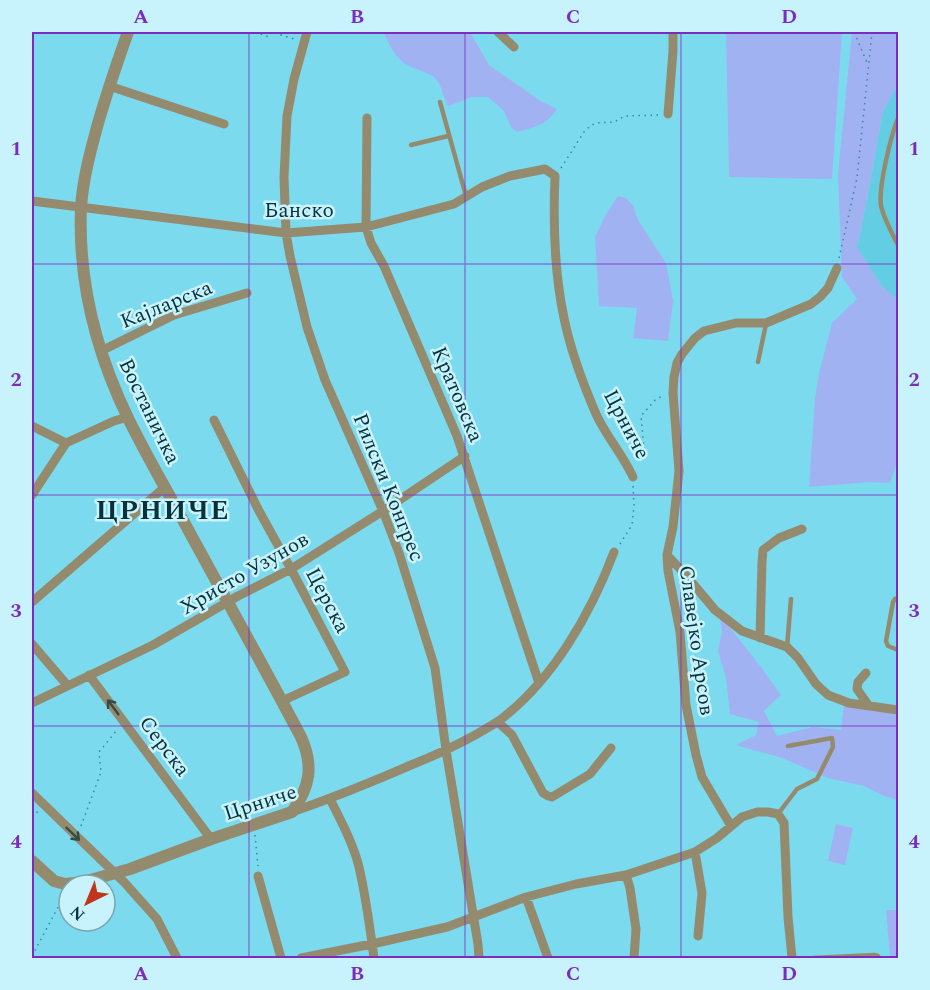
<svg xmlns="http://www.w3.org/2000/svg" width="930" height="990" viewBox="0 0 930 990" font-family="Spectral,serif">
	<rect width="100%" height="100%" fill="#7cdaee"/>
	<!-- built -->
	<path fill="#63cee3" d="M898,85V300L881,285L857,248L867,200L883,111Z"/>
	<!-- green -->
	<path fill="#a1b2f3" d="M383,32H470L489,65L539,100L557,109C547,125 535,127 517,132L511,127L504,111L488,97H472L448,106C443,98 442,84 434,77C425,71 413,69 404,63C393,55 389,43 383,32Z
		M726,32H842L832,179L729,177Z
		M852,32H898V85L883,111L867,200L857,247L881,285L898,300V460L890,483L870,482L809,487L815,399L819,373L832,323L857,299L842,277L838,174Z
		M618,196L626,198L633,205L638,220L666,263L673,301L668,341L633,338L637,308L599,306L595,237L605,216Z
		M719,614L761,667L781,695L764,711L777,736L813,727L841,730L844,705L898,714V800L884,796L864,786L828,778L782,758L736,745L756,735L759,722L730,714L726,678L718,651L722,631Z
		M836,824L853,828L845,865L828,861Z
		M886,910H898V958H890Z"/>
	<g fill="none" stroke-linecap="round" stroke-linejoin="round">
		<!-- path -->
		<path stroke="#418593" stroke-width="1.5" stroke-dasharray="1.5 4.5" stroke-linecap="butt" d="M255,32L269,37L271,32L294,39
			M858,32L857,39L868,65
			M561,168L584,132L590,126L596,123L614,122L625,116L658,115
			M839,258L857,178L872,32
			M635,458L644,449L641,416L656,399L663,396
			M620,544L632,525L634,506L633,486
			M32,815L37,814V811
			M81,826L101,772L99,752L117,730
			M255,835L258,866
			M32,956L64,896"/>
		<!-- service -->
		<path stroke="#948b6f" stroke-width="4.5" d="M440,102L466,196
			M898,118C891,136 878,187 881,206C884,219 892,233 898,245
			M411,145L448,136
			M758,362L766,324
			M898,598L895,599L893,602L886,641L888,646L898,650
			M787,647L791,599
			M778,814L797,789L817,779L833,747L832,738L788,746
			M813,958L874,955L878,956L879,958"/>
		<!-- minor -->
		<path stroke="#948b6f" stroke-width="9" d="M307,32L294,79L287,116L284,177L286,233L290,256L307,327L325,380L383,511L399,553L435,668L446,750L478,944L479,958
			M498,32L514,47
			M109,86L224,124
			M668,114L673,51V32
			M367,118L366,227L371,243L384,266L457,436L539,683
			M32,201L286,233L366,227L454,204L482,187L510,176L545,169L555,176C553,223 554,271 564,318C570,348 584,386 596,414C606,436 623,455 633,477
			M101,351L174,315L247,293
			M214,420L258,509L291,569L345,672L282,701
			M32,426L66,443
			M32,495L66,443L114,421L128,417
			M667,555L683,572L715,610L742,631L787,647L798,658L816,684L828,695L849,703L898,710
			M32,602L165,487
			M760,638L762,562L763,550L779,538L802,529
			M32,644L67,685
			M866,673L858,682L857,689L869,706
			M89,675L211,839
			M32,703L153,645L238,596L291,569L383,511L465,456
			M498,722L512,735L543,793L548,796L552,797L590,774L611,748
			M32,793L124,882L157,919L177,958
			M330,799C341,821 353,843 359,867C366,897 370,928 374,958
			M292,812C332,798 372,782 411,765C434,756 455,746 477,734C485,729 493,725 500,720C553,680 591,613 614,552
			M731,826L702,777L696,755L686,705L680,632L668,571L667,555L673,527L679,471L673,393L674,377L677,363L682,354L695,338L704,331L736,323H766L811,304L820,297L828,288L837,268
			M695,852L702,893L698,936
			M626,875L630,888L636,929L634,958
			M258,876L281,958
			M526,897L548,958
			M301,958L372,944L447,927L526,897L576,884L626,875L695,852L717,838L742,817L757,812H768L778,814L784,823L788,917L792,958"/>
		<!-- tertiary -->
		<path stroke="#948b6f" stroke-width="12" d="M32,861L54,881L65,884L83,882L130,869L211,839L292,812C310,787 314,766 301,737C263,665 223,594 184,522C165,487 145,453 128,418C96,352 78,280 81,207C83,179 90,153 97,127C106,95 117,63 128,32"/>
	</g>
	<!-- one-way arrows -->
	<defs><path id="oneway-shaft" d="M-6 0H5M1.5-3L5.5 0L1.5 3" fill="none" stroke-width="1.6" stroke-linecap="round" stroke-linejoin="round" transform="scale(1.5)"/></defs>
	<g stroke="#314d4a">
		<use href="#oneway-shaft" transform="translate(113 707) rotate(-127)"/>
		<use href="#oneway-shaft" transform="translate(73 834) rotate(44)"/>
	</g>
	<!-- grid -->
	<path fill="none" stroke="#7b2cbf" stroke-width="1.5" stroke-opacity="0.55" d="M249,32V958M465,32V958M681,32V958M32,264H898M32,495H898M32,726H898"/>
	<g text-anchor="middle" stroke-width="5" stroke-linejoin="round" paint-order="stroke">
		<!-- street labels -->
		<g font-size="21" fill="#07323a" stroke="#c8f3fd">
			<text x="299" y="217">Банско</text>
			<text transform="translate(166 304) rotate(-22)" y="7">Кајларска</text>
			<text transform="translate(458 394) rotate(67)" y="7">Кратовска</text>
			<text transform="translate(150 411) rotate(64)" y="7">Востаничка</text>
			<text transform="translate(627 424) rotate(62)" y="7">Црниче</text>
			<text transform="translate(389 487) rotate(68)" y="7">Рилски Конгрес</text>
			<text transform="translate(244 573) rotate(-30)" y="7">Христо Узунов</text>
			<text transform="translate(328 600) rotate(62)" y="7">Церска</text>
			<text transform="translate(697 640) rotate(82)" y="7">Славејко Арсов</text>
			<text transform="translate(165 746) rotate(53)" y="7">Серска</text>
			<text transform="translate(260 802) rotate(-18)" y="7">Црниче</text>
		</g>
		<!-- district labels -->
		<g font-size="27" font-weight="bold" letter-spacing="1.5" fill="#07323a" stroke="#c8f3fd">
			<text x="163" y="519">ЦРНИЧЕ</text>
		</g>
	</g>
	<!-- border -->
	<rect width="930" height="990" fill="none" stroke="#c8f3fd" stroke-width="66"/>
	<!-- north arrow -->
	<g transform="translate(87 903) rotate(223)"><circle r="28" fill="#c8f3fd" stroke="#7ba6af" stroke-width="1.5"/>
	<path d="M0-4.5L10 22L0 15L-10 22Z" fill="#c0351b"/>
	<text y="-9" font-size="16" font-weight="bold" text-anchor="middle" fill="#07323a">N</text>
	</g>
	<rect x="33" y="33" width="864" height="924" fill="none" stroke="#7b2cbf" stroke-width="2"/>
	<g font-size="20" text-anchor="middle" font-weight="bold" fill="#7b2cbf">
		<text x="141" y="23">A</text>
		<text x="357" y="23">B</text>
		<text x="573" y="23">C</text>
		<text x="789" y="23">D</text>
		<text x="16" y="155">1</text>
		<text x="914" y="155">1</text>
		<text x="16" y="386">2</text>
		<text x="914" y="386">2</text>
		<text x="16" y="617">3</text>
		<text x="914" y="617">3</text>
		<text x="16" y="848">4</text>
		<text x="914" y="848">4</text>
		<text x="141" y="980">A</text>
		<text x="357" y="980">B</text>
		<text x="573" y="980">C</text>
		<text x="789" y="980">D</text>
	</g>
</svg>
